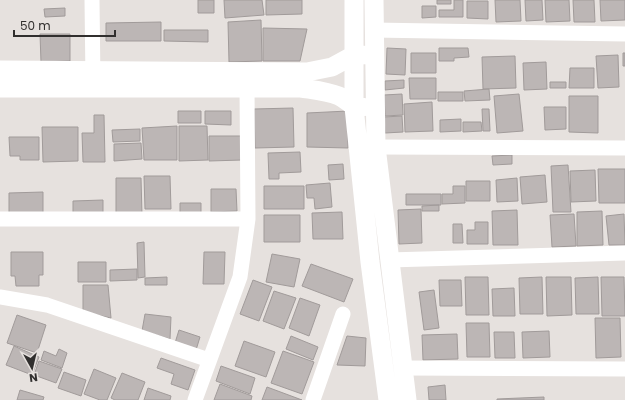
<svg xmlns="http://www.w3.org/2000/svg" width="625" height="400" viewBox="0 0 625 400" font-family="Poppins,sans-serif">
	<rect width="100%" height="100%" fill="#e6e1de"/>
	<!-- building -->
	<path fill="#bcb6b5" stroke="#a19b9a" d="M198,0H214V13H198Z
		M224,0H262L264,15L225,18Z
		M266,0H302V14L266,15Z
		M437,0H451V4H437Z
		M454,0H463V17H439V10H454Z
		M495,0H520L521,21L496,22Z
		M525,0H542L543,20L526,21Z
		M545,0H569L570,21L546,22Z
		M573,0H594L595,22H574Z
		M600,0H625V20L601,21Z
		M467,1H488V19L467,18Z
		M422,6H436V17L422,18Z
		M65,8V16L45,17L44,9Z
		M261,20L262,61L229,62L228,22Z
		M161,22V41H106V23Z
		M263,28L307,29L300,61H263Z
		M164,30H208V42L164,41Z
		M40,34H70V61L41,62Z
		M387,48L406,49L405,75L386,74Z
		M439,48H468L469,57L454,58V61H439Z
		M411,53H436V73H411Z
		M623,53H625V66H623Z
		M618,55L619,87L598,88L596,56Z
		M515,56L516,88L483,89L482,57Z
		M546,62L547,89L524,90L523,63Z
		M570,68H594V88H569Z
		M409,78H436V99H410Z
		M404,80V88L385,90V81Z
		M550,82H566V88H550Z
		M489,89L490,100L465,101L464,91Z
		M438,92H463V101H438Z
		M402,94L403,115L385,116L384,95Z
		M519,94L523,131L497,133L494,96Z
		M569,96H598V133L569,132Z
		M432,102L433,131L405,132L404,104Z
		M544,107H566V129L545,130Z
		M293,108L294,147L255,148L254,109Z
		M482,109H489L490,131H483Z
		M178,111H201V123H178Z
		M205,111H231V125L205,124Z
		M348,111V148L307,147V113Z
		M94,115H104L105,162H83L82,133H94Z
		M402,116L403,132L385,133L384,117Z
		M461,119V131L440,132V120Z
		M463,122H481L482,131L463,132Z
		M177,126V160H144L142,128Z
		M179,126H207L208,160L179,161Z
		M42,127H78V161L43,162Z
		M140,129V141L113,142L112,130Z
		M209,136H242V160L209,161Z
		M9,137H39V160H20V156H10Z
		M141,143L142,159L114,161V144Z
		M300,152L301,172L279,173V179H269L268,153Z
		M512,155V164L493,165L492,156Z
		M343,164L344,179L329,180L328,165Z
		M568,165L571,212H553L551,166Z
		M598,169H625V203H599Z
		M595,170L596,201L571,202L570,171Z
		M545,175L547,202L522,204L520,177Z
		M144,176H170L171,209H145Z
		M116,178H141L142,215H116Z
		M517,178L518,201L497,202L496,180Z
		M466,181H490V201H466Z
		M330,183L332,207L315,209L314,198H307L306,185Z
		M264,186H304V209H264Z
		M453,186H465V203L442,204V194H453Z
		M211,189H236L237,211L211,212Z
		M43,192V214H9V193Z
		M406,194H441V205H406Z
		M103,200V213H73V201Z
		M180,203H201V213H180Z
		M439,205V211H422V206Z
		M421,209L422,243L399,244L398,210Z
		M517,210L518,245H493L492,211Z
		M602,211L603,245L577,246V212Z
		M342,212L343,239H313L312,213Z
		M574,214L576,246L552,247L550,215Z
		M624,214L625,245H609L606,216Z
		M264,215H300V242H264Z
		M475,222H488V244H467V230H475Z
		M453,224H462L463,243H453Z
		M144,242L145,277L138,278L137,243Z
		M11,252H43V275H39V286H16L15,276H11Z
		M204,252H225L224,284H203Z
		M272,254L300,259L294,287L266,282Z
		M78,262H106V282H78Z
		M311,264L353,279L344,302L302,286Z
		M137,269V280L110,281V270Z
		M167,277V285H145V278Z
		M465,277H488L489,315H466Z
		M542,277L543,314H520L519,278Z
		M546,277H571L572,315L547,316Z
		M598,277L599,314H576L575,278Z
		M601,277H624L625,316H602Z
		M253,280L272,287L259,321L240,314Z
		M439,280H461L462,306H440Z
		M83,285H108L111,318L83,312Z
		M514,288L515,316H493L492,289Z
		M434,290L439,328L424,330L419,292Z
		M274,291L296,298L284,329L263,321Z
		M300,298L320,305L309,336L289,328Z
		M145,314L171,317L170,339L142,331Z
		M17,315L46,325L37,353L7,343Z
		M595,318H620L621,357L596,358Z
		M466,323H489L490,357H467Z
		M179,330L200,337L196,350L175,343Z
		M549,331L550,357L523,358L522,332Z
		M494,332H514L515,358H495Z
		M457,334L458,359L423,360L422,335Z
		M291,336L318,347L313,360L286,349Z
		M347,336L366,338L365,366L337,365Z
		M244,341L275,352L266,377L235,366Z
		M14,346L39,357L32,375L6,365Z
		M59,349L67,353L62,368L41,360L44,351L56,356Z
		M283,351L314,362L302,394L271,383Z
		M161,358L195,370L188,390L171,384L174,374L157,368Z
		M39,361L62,369L56,383L34,375Z
		M221,366L255,378L250,394L216,381Z
		M94,369L116,378L107,400H100L84,394Z
		M64,372L86,380L81,396L58,388Z
		M122,373L145,382L138,400H115L111,398Z
		M220,384L252,396L251,400H214Z
		M445,385L446,400H429L428,387Z
		M267,387L302,400H262Z
		M148,388L171,396L170,400H144Z
		M20,390L44,397L43,400H17Z
		M544,397V400H497V399Z"/>
	<g fill="none" stroke-linecap="round" stroke-linejoin="round">
		<!-- minor -->
		<path stroke="#fff" stroke-width="15" d="M92,0L93,81
			M373,30L625,34
			M376,147L625,148
			M0,219H248
			M389,260L625,253
			M0,297L47,305L209,360
			M403,368L625,369
			M195,400L240,277L248,219L247,88
			M313,400L343,314"/>
		<!-- tertiary -->
		<path stroke="#fff" stroke-width="19" d="M354,0V107L370,262L388,400
			M374,0L376,147L407,400
			M0,70L307,72L332,67L354,55H363
			M0,88H301C314,90 327,91 339,96C349,101 350,107 362,107"/>
	</g>
	<!-- north arrow -->
	<g transform="translate(32 368) rotate(172)" stroke="#e6e1de" stroke-width="3" paint-order="stroke">
	<path d="M0-3L7 15L0 10L-7 15Z" fill="#312f2e"/>
	<text y="-6" font-size="11" font-weight="bold" text-anchor="middle" fill="#312f2e">N</text>
	</g>
	<!-- scale -->
	<path d="M14 30v6h101v-6" fill="none" stroke="#312f2e" stroke-width="2"/>
	<text x="20" y="30" font-size="12" fill="#312f2e" stroke="#e6e1de" stroke-width="3" paint-order="stroke">50 m</text>
</svg>
